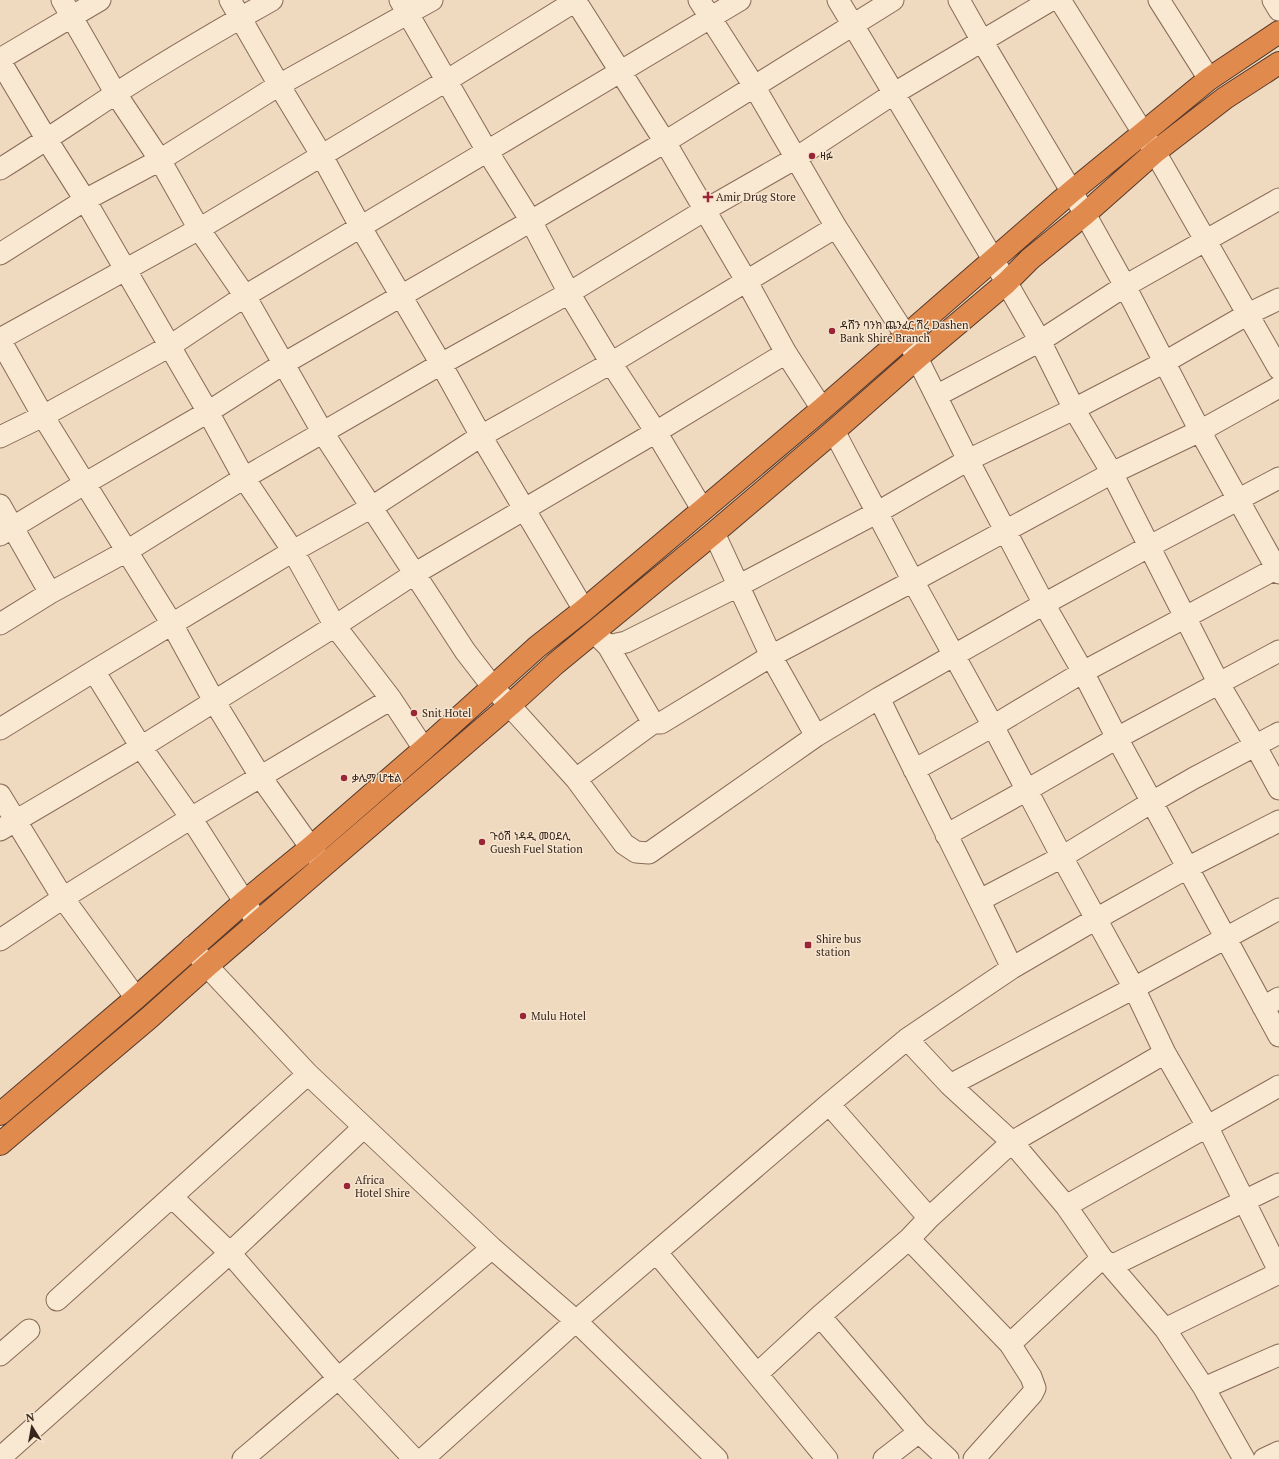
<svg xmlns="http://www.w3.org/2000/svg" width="1279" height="1459" viewBox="0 0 1279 1459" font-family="'PT Serif','Noto Sans Ethiopic',serif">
	<rect width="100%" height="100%" fill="#efdabf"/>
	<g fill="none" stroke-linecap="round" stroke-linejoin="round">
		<!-- minor casing -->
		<g stroke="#886a57" stroke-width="23">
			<path id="minor" d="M62,0L116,94L160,160L199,229L245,296L323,433L465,651L492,686L576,779L624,844L636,852L649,853L816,736L879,698L1044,604L1150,546L1279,478
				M230,0L279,85L322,156L360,226L441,364L481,436L584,610
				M400,0L487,151L531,221L569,293L611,363L656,432L702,509
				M575,0L665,142L747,282L786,353L822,409
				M699,0L754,86L836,227L906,336L968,460L1044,604L1083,672L1117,738L1279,1036
				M838,0L993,259L1040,341L1074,409L1112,473L1219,684L1255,745L1279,789
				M959,0L982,41L1085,214L1125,286L1200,431L1279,573
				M1060,0L1155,152L1279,369
				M1159,0L1209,79
				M1273,0L1279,10
				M0,59L100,0
				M0,61L47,140L85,200L208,412L244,478L293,551L335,626L391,699L424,749
				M0,169C39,145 77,119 115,94C166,61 219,30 272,0
				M0,254L85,200L160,160L279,85L432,0
				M0,339L199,229L446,81L577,0
				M0,340L43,416L172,624L214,701L260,776L321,862
				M936,396L1040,341L1125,286L1279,199
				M834,431L913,581L993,726L1062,857L1134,988L1165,1053L1207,1126L1279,1271
				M0,437L43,416L170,346L245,296L740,0
				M0,505L50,593
				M714,533L771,656L816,736
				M0,535L84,484L208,412L283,364L531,221L665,142L893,0
				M0,624L50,593L127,551L244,478L441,364L569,293L705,210L796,158L893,94L1051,0
				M599,637L608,646L653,723
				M608,646L626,642L738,586L878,512L968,460L1074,409L1165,362L1248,314L1279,299
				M94,671L141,747L191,818L258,923
				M879,698C923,789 969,877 1012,968
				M0,729L94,671L293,551L372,507L481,436L611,363L836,227
				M914,770L993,726L1083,672L1279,567
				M576,779L653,723H661L771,656L913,581L1112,473L1200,431L1279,387
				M0,795L63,898L136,998
				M0,830L141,747L335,626L414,574L656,432L786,353
				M946,835L1027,790L1117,738L1279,651
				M980,900L1062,857L1152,802L1194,778L1279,733
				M0,940L63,898L191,818L391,699
				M192,947L207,966L308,1074L492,1248L576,1321L717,1459
				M1263,1007L1279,998
				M907,1039L950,1085L1012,1142L1066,1206L1102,1258L1111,1266L1165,1329L1204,1388L1244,1459
				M950,1085L1134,988L1279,909
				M829,1104L929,1218
				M172,1197L230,1253L338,1378L414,1459
				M1066,1206L1279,1086
				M909,1239L1010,1344L1031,1377L1035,1388L1032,1394L974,1459
				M657,1253L827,1459
				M1111,1266L1279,1184
				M57,1300L308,1074
				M820,1316L919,1432L948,1459
				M1165,1329L1279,1273
				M1010,1344L1102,1258
				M0,1355L29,1330
				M757,1374L820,1316L909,1239L929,1218L1012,1142L1165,1053
				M1204,1388L1279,1355
				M0,1458L230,1253L364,1127
				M243,1459L492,1248
				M423,1459L576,1321L829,1104L907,1039L1012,968L1096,919L1187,868L1279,821
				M884,1459L919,1432
				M1264,1459L1279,1452"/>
		</g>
		<!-- highway casing -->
		<g stroke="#55392c" stroke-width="24">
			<path id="highway" d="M0,1114L136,998L244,902L310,848L424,749L537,647L584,610L822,409L1071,192L1209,79L1279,32
				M0,1144L150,1017L207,966L510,705L555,664L714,533L834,431L917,358L1006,283L1030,259L1085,214L1155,152L1225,98L1279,63"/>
		</g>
		<!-- minor -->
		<use href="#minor" stroke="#f9e8d2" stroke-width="21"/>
		<!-- highway -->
		<use href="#highway" stroke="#e18a4d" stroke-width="22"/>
	</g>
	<!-- markers -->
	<g fill="#982637" stroke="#f6e5cf" stroke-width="1.5">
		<circle cx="812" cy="156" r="4"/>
		<path d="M706 191h4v4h4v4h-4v4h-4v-4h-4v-4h4z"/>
		<circle cx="832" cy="331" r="4"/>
		<circle cx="414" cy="713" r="4"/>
		<circle cx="344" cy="778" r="4"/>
		<circle cx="482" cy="842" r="4"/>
		<rect x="804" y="941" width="8" height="8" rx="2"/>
		<circle cx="523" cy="1016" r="4"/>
		<circle cx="347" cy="1186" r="4"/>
	</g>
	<g text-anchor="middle" stroke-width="3" stroke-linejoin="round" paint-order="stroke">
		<!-- poi labels -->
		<g font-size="11" fill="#37251c" stroke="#f6e5cf" text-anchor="start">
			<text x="820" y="160">ዛፉ</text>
			<text x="716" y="201">Amir Drug Store</text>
			<text x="840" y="329">ዳሸን ባንክ ጨንፈር ሽረ Dashen<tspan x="840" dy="13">Bank Shire Branch</tspan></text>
			<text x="422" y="717">Snit Hotel</text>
			<text x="352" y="782">ቃሌማ ሆቴል</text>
			<text x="490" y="840">ጉዕሽ ነዳዲ መዐደሊ<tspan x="490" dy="13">Guesh Fuel Station</tspan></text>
			<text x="816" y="943">Shire bus<tspan x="816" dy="13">station</tspan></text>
			<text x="531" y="1020">Mulu Hotel</text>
			<text x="355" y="1184">Africa<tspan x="355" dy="13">Hotel Shire</tspan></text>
		</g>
	</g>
	<!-- north arrow -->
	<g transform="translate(32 1427) rotate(349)" stroke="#f6e5cf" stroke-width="3" paint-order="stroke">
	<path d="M0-3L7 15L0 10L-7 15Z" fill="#37251c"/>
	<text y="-6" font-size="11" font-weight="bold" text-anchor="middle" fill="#37251c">N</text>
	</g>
</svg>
